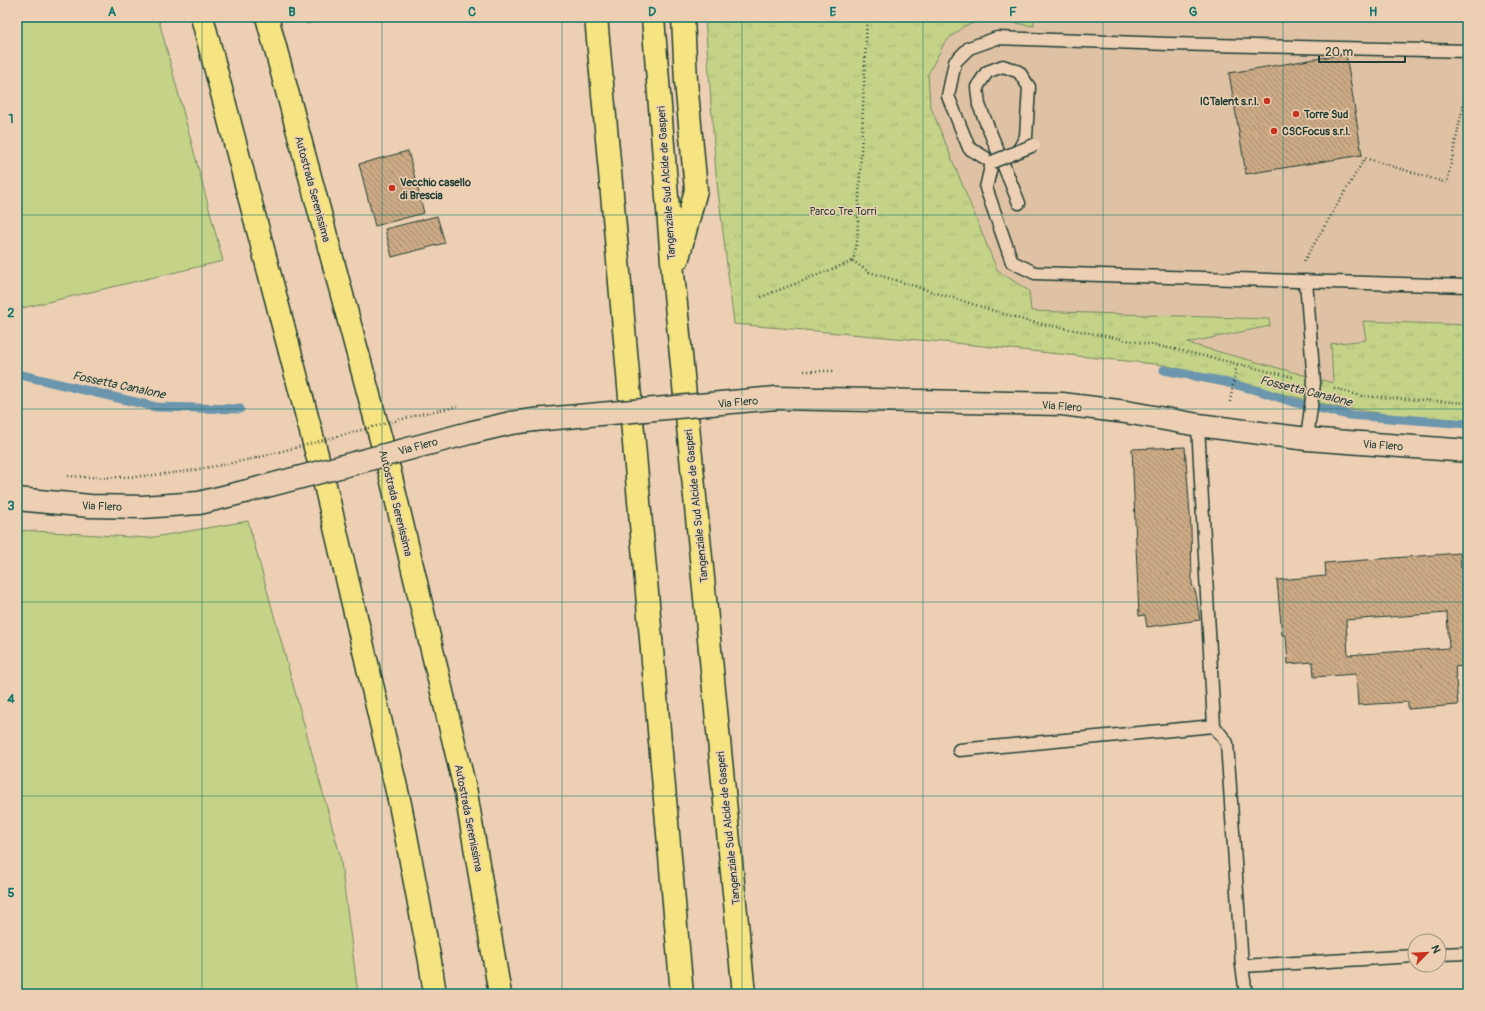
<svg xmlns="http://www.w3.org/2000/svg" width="1485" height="1011" viewBox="0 0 1485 1011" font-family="Pangolin,sans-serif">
	<defs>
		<pattern id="park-tufts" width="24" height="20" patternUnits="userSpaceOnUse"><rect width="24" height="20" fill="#c4d388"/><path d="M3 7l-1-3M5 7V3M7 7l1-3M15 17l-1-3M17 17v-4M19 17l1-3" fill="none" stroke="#a8b676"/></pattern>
		<pattern id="building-back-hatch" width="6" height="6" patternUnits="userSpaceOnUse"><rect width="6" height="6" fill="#ccaa85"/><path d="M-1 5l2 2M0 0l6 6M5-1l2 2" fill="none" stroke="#a58c6e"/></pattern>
	</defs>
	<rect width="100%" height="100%" fill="#edd0b3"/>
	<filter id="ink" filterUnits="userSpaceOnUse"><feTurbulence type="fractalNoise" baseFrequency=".025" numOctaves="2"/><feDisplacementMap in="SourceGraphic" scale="8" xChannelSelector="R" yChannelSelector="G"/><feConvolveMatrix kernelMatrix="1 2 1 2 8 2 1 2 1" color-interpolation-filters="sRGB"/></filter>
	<g filter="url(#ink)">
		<!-- built -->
		<path fill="#dfc2a3" d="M1035,17H1358L1468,20V325L1363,321L1366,340L1333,384L1186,343L1269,327V319L1031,311L1028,291L997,270L930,105L928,74L945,42L964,26L989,19L1034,26Z"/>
		<!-- green -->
		<path fill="#c4d388" stroke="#72885e" d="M17,17H158L223,261L18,309Z
			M305,17H337L307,24Z
			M248,521L340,855L358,994H17V530L148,538Z"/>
		<!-- park -->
		<path fill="url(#park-tufts)" stroke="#72885e" d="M705,17H1034V26L989,19L964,26L945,42L928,74L930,105L997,270L1029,291L1031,311L1269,319L1270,326L1187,343L1333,383L1331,344L1366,340L1363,321L1468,325V420L1401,416L1336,407L1164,365L954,343L734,324L716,174Z
			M1358,17H1468V20Z"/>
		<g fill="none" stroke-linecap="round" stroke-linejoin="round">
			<!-- stream -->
			<path stroke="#6c96ad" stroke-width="9" d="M1164,370L1220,381L1260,391L1293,402L1349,415L1468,424
				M17,374L156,407L240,409"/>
		</g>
		<!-- building -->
		<path fill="url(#building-back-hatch)" stroke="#1f3d34" fill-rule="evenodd" d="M1346,54L1362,155L1246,174L1229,73Z
			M408,151L424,213L375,226L359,164Z
			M437,216L445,243L392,257L385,229Z
			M1185,447L1191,528L1192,584L1196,594L1200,620L1147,627L1145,615L1139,616L1132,449Z
			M1460,553L1461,568H1468V665L1455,667L1458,705L1408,709V702L1358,705L1356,674L1314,677L1313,662L1288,664L1286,635H1282L1277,580L1326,576L1325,563ZM1447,613L1449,648L1348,655L1346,620Z"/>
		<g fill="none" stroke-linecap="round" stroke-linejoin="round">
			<!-- service casing -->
			<g stroke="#1f3d34" stroke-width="15">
				<path id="service" d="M1468,51L1169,44L997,38L969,48L955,62L948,96L969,148L992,162L986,188L1012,262L1035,273L1468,286
					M1018,151L1026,137L1029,87L1019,72L1003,66L987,72L977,87L979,105L1019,203
					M1306,281L1314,383L1307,439
					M1198,425L1214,726L1227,743L1242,966L1415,956
					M959,750L1214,726
					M1439,954L1468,953
					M1242,966L1246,994"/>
			</g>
			<!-- tertiary casing -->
			<g stroke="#1f3d34" stroke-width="25">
				<path id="tertiary" d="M776,398L1062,404L1126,412L1198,425L1307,439L1468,451
					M473,432L511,423L534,420
					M17,499L90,506L142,507L199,503L244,492"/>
			</g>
			<!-- trunk casing -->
			<g stroke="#1f3d34" stroke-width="25">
				<path id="trunk" d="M596,17L620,283L682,994
					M653,17L673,274L744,994
					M678,258L696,190L686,81L683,17"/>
			</g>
			<!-- motorway casing -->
			<g stroke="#1f3d34" stroke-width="25">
				<path id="motorway" d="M202,17L326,489L400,804L430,961L435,994
					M267,17L390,473L466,793L500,994"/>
			</g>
			<!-- path -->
			<path stroke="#1f3d34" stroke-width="2.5" stroke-dasharray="1 3" stroke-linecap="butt" d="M867,17L857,242L853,261L869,272L1027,321L1174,349L1293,377
				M1304,261L1365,158L1447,183L1468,81
				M761,297L853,261
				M804,371H836
				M1334,388L1361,396L1468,403
				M1230,402L1237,363
				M429,412L457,407
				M68,476C135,481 191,472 256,458"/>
			<!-- service -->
			<use href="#service" stroke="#edd0b3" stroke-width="12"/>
			<!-- tertiary -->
			<use href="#tertiary" stroke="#edd0b3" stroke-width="22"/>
			<!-- trunk -->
			<use href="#trunk" stroke="#f6e381" stroke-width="22"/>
			<!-- motorway -->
			<use href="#motorway" stroke="#f6e381" stroke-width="22"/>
			<!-- service-bridge casing -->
			<g stroke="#1f3d34" stroke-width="15" stroke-linecap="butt">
				<path id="service-bridge" d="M992,162L1034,145"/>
			</g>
			<!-- tertiary-bridge casing -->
			<g stroke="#1f3d34" stroke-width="25" stroke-linecap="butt">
				<path id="tertiary-bridge" d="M534,420L776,398
					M244,492L473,432"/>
			</g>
			<!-- path-bridge -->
			<path stroke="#1f3d34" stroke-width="2.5" stroke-dasharray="1 3" stroke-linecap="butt" d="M256,458L429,412"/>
			<!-- service-bridge -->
			<use href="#service-bridge" stroke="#edd0b3" stroke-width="12"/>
			<!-- tertiary-bridge -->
			<use href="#tertiary-bridge" stroke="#edd0b3" stroke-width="22"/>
		</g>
	</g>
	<!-- grid -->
	<path fill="none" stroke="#0f766e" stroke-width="1" stroke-opacity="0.55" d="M202,17V994M382,17V994M562,17V994M742,17V994M923,17V994M1103,17V994M1283,17V994M17,215H1468M17,409H1468M17,602H1468M17,796H1468"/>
	<!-- markers -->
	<g fill="#c8321e" stroke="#edd0b3" stroke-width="1.5">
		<circle cx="1267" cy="101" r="4"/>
		<circle cx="1296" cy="114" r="4"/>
		<circle cx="1274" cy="131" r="4"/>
		<circle cx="392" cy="188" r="4"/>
	</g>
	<g text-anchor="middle" stroke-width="3" stroke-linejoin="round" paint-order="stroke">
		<!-- poi labels -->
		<g font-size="11" font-weight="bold" fill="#1f3d34" stroke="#edd0b3" text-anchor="start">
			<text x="1259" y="105" text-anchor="end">ICTalent s.r.l.</text>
			<text x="1304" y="118">Torre Sud</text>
			<text x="1282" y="135">CSCFocus s.r.l.</text>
			<text x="400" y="186">Vecchio casello<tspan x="400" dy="13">di Brescia</tspan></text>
		</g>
		<!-- street labels -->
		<g font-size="11" fill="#1f3d34" stroke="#edd0b3">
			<text transform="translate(666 183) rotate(-94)" y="4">Tangenziale Sud Alcide de Gasperi</text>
			<text transform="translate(313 189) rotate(75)" y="4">Autostrada Serenissima</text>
			<text transform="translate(738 402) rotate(-5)" y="4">Via Flero</text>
			<text transform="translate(1062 406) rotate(4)" y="4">Via Flero</text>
			<text transform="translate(1383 445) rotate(4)" y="4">Via Flero</text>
			<text transform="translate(418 446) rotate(-15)" y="4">Via Flero</text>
			<text transform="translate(396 503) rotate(76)" y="4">Autostrada Serenissima</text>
			<text transform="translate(102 506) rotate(2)" y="4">Via Flero</text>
			<text transform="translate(696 506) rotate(-96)" y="4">Tangenziale Sud Alcide de Gasperi</text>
			<text transform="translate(469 818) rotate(79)" y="4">Autostrada Serenissima</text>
			<text transform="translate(728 828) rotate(-96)" y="4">Tangenziale Sud Alcide de Gasperi</text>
		</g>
		<!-- park labels -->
		<g font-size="11" fill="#274438" stroke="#edd0b3">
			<text x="843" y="215">Parco Tre Torri</text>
		</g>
		<!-- water labels -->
		<g font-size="12" font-style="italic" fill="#25443e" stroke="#edd0b3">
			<text transform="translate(119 385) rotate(12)" y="4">Fossetta Canalone</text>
			<text transform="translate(1306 391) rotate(14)" y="4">Fossetta Canalone</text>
		</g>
	</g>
	<!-- margin -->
	<rect width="1485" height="1011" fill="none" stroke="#edd0b3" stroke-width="44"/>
	<!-- north arrow -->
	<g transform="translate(1427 953) rotate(66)"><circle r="19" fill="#edd0b3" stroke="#9b9580"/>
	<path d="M0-3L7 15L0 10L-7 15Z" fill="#c8321e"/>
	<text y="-6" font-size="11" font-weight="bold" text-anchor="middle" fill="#1f3d34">N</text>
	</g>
	<!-- scale -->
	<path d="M1319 56v6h86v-6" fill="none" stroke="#1f3d34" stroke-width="2"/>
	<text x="1325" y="56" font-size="12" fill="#1f3d34" stroke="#edd0b3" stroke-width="3" paint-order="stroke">20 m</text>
	<rect x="22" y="22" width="1441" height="967" fill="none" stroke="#0f766e" stroke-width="1.5"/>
	<g font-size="13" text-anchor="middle" font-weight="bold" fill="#0f766e">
		<text x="112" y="16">A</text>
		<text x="292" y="16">B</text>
		<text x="472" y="16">C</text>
		<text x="652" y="16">D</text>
		<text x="833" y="16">E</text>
		<text x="1013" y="16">F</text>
		<text x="1193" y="16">G</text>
		<text x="1373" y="16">H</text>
		<text x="11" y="123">1</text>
		<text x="11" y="317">2</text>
		<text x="11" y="510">3</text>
		<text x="11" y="703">4</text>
		<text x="11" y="897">5</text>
	</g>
</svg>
